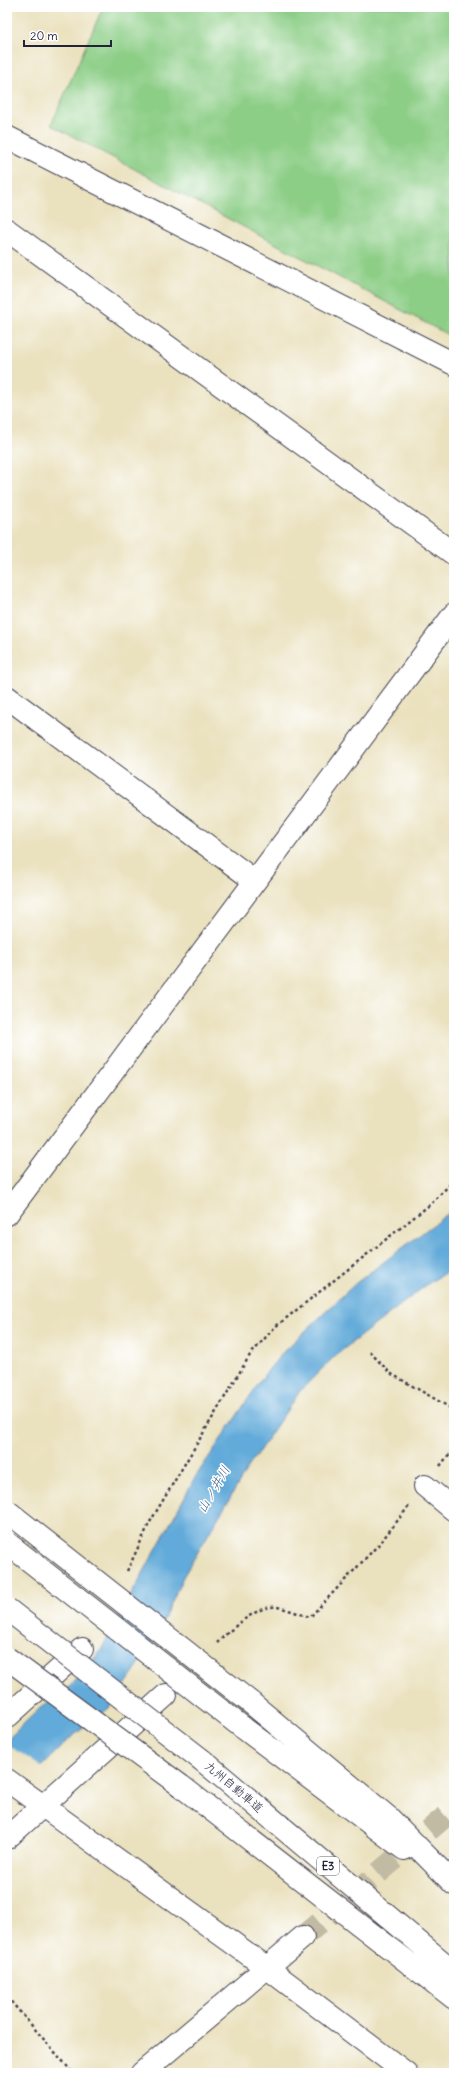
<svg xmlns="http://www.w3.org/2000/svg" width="461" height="2080" viewBox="0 0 461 2080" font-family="Delius,'Klee One',sans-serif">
	<rect width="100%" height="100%" fill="#fff"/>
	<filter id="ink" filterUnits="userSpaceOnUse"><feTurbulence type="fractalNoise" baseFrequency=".025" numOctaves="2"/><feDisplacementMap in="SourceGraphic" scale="8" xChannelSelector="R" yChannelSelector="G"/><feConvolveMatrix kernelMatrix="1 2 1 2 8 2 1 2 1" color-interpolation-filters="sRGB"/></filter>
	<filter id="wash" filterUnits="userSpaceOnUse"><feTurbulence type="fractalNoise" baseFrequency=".012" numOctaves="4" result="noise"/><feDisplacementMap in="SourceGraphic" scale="16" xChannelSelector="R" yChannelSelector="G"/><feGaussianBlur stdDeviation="0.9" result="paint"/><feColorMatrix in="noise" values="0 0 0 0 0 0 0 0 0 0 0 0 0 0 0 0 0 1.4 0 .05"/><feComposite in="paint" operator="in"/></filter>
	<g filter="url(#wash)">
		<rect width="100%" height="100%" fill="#eae1be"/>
		<!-- green -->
		<path fill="#8cce86" stroke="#577860" d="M103,7H454V338L51,125Z"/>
		<!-- water -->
		<path fill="#62aad9" stroke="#42668a" d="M454,1209V1267L429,1283L336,1355L300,1391L249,1466L183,1577L165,1617L135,1671L109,1708L68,1740L7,1801V1740L40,1708L66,1691L101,1650L196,1476L265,1374L284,1351L356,1283Z"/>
		<!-- pier -->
		<path fill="#eae1be" d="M7,1744L43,1768L9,1803L7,1802Z"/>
	</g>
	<g filter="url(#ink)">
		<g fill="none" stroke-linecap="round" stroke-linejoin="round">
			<!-- minor-tunnel -->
			<path stroke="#c2bba4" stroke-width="22" stroke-dasharray="22 11" stroke-linecap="butt" d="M303,1937L454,1809"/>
			<!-- minor casing -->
			<g stroke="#403f4f" stroke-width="24">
				<path id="minor" d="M7,137L454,364
					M7,230L454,554
					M7,697L255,881
					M7,1214L454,614
					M425,1486L454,1510
					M7,1717L82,1649
					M7,1780L266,1967L406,2073
					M7,1838L166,1695
					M142,2073L303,1937"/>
			</g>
			<!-- highway casing -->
			<g stroke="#403f4f" stroke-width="24">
				<path id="highway" d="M250,1702L389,1818L454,1884
					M242,1727L404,1849
					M202,1760L454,1972
					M181,1786L454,1998"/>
			</g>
			<!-- path -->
			<path stroke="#403f4f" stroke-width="2.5" stroke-dasharray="3 3" stroke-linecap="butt" d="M370,1352L390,1373L454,1410
				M440,1466L454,1448
				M127,1571L150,1522L250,1355L275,1327L432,1203L454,1180
				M217,1643C229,1631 258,1604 277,1607C288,1609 299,1614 310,1617L380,1543L409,1506
				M7,1997L73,2073"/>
			<!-- minor -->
			<use href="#minor" stroke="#fff" stroke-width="22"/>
			<!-- highway -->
			<use href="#highway" stroke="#fff" stroke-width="22"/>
			<!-- highway-bridge casing -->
			<g stroke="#403f4f" stroke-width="24" stroke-linecap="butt">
				<path id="highway-bridge" d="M7,1511L250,1702
					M7,1543L242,1727
					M7,1609L202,1760
					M7,1658L181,1786"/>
			</g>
			<!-- highway-bridge -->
			<use href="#highway-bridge" stroke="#fff" stroke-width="22"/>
		</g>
	</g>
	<g text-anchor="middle" stroke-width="3" stroke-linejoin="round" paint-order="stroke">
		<!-- shield labels -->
		<rect fill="#fff" stroke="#646476" stroke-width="1" x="317" y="1857" width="22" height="18" rx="3"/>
		<g font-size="11" font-weight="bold" fill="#22223b">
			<text x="328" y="1870">E3</text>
		</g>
		<!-- street labels -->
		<g font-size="12" fill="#22223b" stroke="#fff">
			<text transform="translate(234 1787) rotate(40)" y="4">九州自動車道</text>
		</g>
		<!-- water labels -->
		<g font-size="13" font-style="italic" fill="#3f5f82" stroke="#fff">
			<text transform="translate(213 1489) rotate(-60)" y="5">山ノ井川</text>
		</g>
	</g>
	<!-- margin -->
	<rect width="461" height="2080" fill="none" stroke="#fff" stroke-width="24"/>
	<!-- scale -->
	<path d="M24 40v6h87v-6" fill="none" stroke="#22223b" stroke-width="2"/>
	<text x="30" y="40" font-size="12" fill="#22223b" stroke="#ffffff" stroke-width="3" paint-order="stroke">20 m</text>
</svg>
